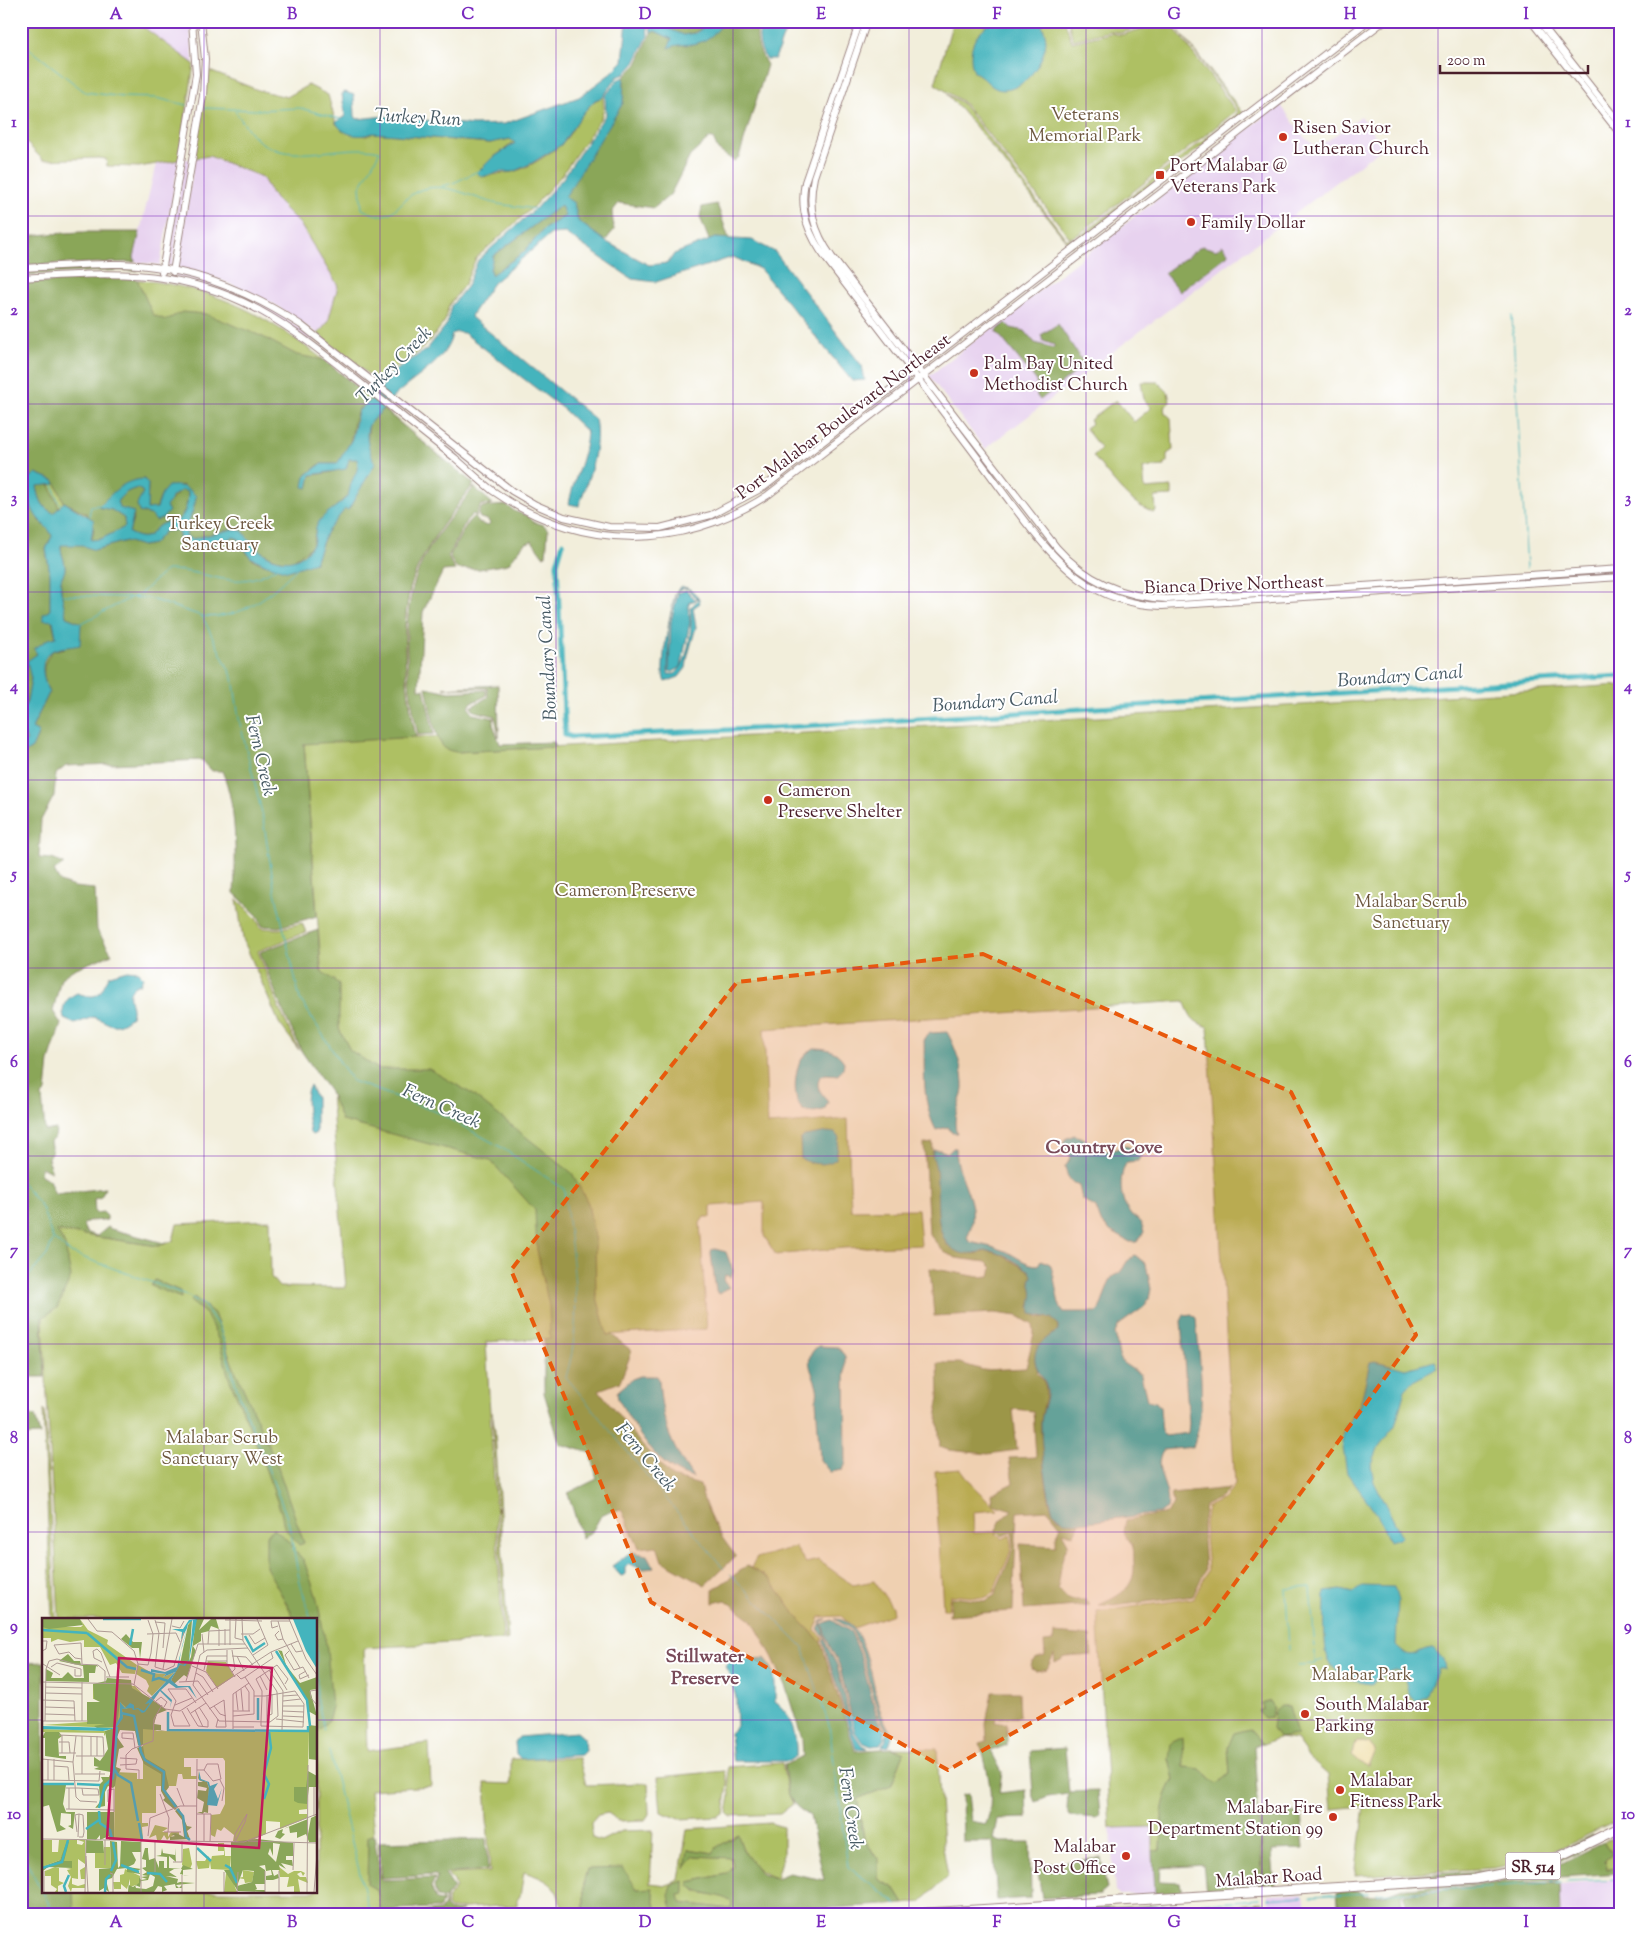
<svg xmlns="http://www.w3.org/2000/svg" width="1642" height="1935" viewBox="0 0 1642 1935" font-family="'Sorts Mill Goudy',serif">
	<rect width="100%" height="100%" fill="#fff"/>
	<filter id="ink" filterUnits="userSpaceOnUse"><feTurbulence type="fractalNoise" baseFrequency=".02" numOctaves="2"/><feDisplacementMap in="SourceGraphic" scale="10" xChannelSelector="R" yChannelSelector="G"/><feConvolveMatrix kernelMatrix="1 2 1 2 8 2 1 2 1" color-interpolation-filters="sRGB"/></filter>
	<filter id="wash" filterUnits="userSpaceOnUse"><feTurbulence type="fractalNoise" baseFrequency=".0096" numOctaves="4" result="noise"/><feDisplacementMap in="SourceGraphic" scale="20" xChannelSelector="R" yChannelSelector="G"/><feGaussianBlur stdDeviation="1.12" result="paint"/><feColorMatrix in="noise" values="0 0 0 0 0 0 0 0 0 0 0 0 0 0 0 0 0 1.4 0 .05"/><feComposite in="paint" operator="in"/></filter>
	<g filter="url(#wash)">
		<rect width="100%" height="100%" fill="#f2eedb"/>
		<!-- built -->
		<path fill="#e7d2ef" d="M135,21H189L194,64L167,47Z
			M1280,104L1305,138L1315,145L1327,141L1361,116L1383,147L985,449L929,376Z
			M209,156L262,177L275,199L300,224L321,256L338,286L328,322L318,334L274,304L250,293L221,280L177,267L195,158Z
			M185,159H190L172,266L166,265Z
			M179,160L160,265L135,262L134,257L156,164Z
			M176,273L219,285L272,309L315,339L312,342L217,288L175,276Z
			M1153,1827L1155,1894L1119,1895L1115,1892L1110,1828Z
			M1621,1879V1914H1560L1559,1884Z
			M1302,1893L1304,1894L1307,1914H1271L1268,1895Z"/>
		<!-- green -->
		<path fill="#aec063" stroke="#7c7047" d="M21,21H135L194,64L179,160L139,167L107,166L106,159L99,158L43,160L21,137Z
			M953,21H1065L1072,42L1111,33L1121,35L1169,21L1236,111L1079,234L1070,238L963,102L935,84Z
			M1068,21H1159L1121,33L1110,31L1073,40Z
			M1179,31L1244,114L1071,247L976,127L947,94L962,103L1066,239H1076L1236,115L1238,111L1235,106Z
			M207,70L258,90L287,97L308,85L328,95L336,124L365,136L373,133L490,143L510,139L515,142L491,159L482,177C493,174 501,174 512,172C527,169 548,155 560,145C576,132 580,104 603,97L604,108L601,118L561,176L533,207L476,258L465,284L449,305L445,321L431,340L416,354L391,370L380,384L318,334L328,322L338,286L300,224L275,199L262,177L209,156L195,158Z
			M116,278C164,280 212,291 255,314C297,337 335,368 372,399C406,428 440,456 474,484C453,511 432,536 418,567C396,612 406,690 416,737L455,736L456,752L1189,712L1621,685V1819L1535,1860L1494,1868L1355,1876L1364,1806L1331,1809L1328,1775L1310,1759L1296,1740L1278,1738L1263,1744L1250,1729L1228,1747L1230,1773L1217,1784L1201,1769L1184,1767L1169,1759L1174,1779C1159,1806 1163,1821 1161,1850L1153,1852V1827L1110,1828L1097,1612L1194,1598L1208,1570L1204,1524L1207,1507L1224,1499L1235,1485L1208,1027C1191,1021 1191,1017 1184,1001L764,1029L768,1125L848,1119L851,1210L918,1209L921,1245L844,1248L776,1255L764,1236V1202L711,1206V1217H704L700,1223L707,1329L486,1342L503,1640L364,1648L367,1751L429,1743L431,1786L370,1790L374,1835L369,1836L382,1914H74L73,1891H316V1619H59L38,1228L158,1246L173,1241L177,1224L270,1220L271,1277L279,1287L346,1288L304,744L21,760V283Z
			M1141,382H1158L1168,392L1170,402L1164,407L1165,413L1171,418L1173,450L1167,454V463H1164V466L1143,468L1145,489L1172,487V496L1155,497L1156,511L1154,513C1126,502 1112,478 1093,456L1101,449L1085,428L1092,423L1090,420L1116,400L1134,422L1151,408L1144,399Z
			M237,899L256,918L261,928L279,929L302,923L306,932L258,951L279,1008L299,1050L279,1023L243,939Z
			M43,1409L45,1412L56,1619H52Z
			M492,1412L495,1431L508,1640L505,1641Z
			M961,1469L975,1488L998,1510L973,1512L974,1533L993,1532L1002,1539L1011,1535C1014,1558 998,1572 994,1593L984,1598L950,1595L948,1609H943L935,1471Z
			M795,1547L806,1563L818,1560L853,1585L874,1581L892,1607L893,1614L854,1628L841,1616L820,1617L815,1630L823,1637L821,1642L800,1620L770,1579L751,1568L756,1558Z
			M892,1748L937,1749L943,1847L948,1876L921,1902L904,1904L894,1888L878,1879V1859L864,1839L857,1798L891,1786L904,1753Z
			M579,1758L586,1785L648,1783L649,1814L645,1820L619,1821L608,1813L598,1815L591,1823L592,1838L601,1841L621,1831L653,1830L650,1883L667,1885L679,1880L687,1829L770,1823L783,1827V1854L776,1878C753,1871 746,1857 737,1835L727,1841L714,1853L688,1849L694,1856L731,1857L733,1865L726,1874L689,1882L697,1892L722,1896L732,1902L731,1909L680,1903L679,1894L684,1881L672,1908L675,1914H652L656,1907L637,1890L633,1883L584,1881V1914H560C563,1887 547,1879 524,1872L520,1896L517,1900V1905L450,1909L447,1906L448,1898L456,1888L454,1881L447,1874L490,1872L485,1783L511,1784V1759Z
			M782,1763L787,1790L793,1804L780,1814L730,1816L727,1813L730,1796L728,1767Z
			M725,1771L728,1785L724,1813L719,1817L680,1819L661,1812L658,1777Z
			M1621,1834V1868L1607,1869L1606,1859L1613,1853L1604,1842Z
			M1263,1903L1264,1914H1195L1194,1907Z"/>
		<!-- forest -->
		<path fill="#8aa659" stroke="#6a6242" d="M654,21H712C686,41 681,37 654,21Z
			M725,21H759C754,39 758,49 767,65L739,157L734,161L718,150L713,139L710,138L690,156L670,195L654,208L619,203L612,212L614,230L605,241L578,221L574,203L564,197L623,103L624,77L637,64L651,33L655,31L672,39L669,47C677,43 684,46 693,44C705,42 718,30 725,21Z
			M717,204L729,239L715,238L709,240L700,217L702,207Z
			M561,205L565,216L544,229L523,253L491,275L490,269L493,256Z
			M80,232H140L134,257L135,262L21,265V236Z
			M1223,245L1229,254L1180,292L1164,273L1202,246L1216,250Z
			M121,267L136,268L137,271L121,270L21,275V271Z
			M116,278L137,279L153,315L166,320L182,312L206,314L261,336L297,355L324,360L370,398C366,402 359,407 357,413C349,434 355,444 337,464H320L305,476L308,487L311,475C324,474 343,472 349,459H357L359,467L348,495L317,525L312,546L291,562C266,560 251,544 233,529L192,539L186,536C187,521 195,511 196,496L182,485L162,493L156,509H147L148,484L144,479L107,499L98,507L112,510L124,518L125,527L101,539L91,541L94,530L86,513L64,502L55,481L36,473L27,493L39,521L49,528L52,536L46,549L50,574V611L56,638L34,649L37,654L28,661C34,676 29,699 21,713V283Z
			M1006,323L1011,328L1025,331L1035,343L1054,348V345L1043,341L1041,335L1058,324L1085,365L1040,400L1037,396L1036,380L996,331Z
			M383,409L474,484C453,511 432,537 418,567C396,610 406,692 416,737L304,744L317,916L279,927L262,926L258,916L234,893C236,856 237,805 222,771H212L202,760L66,766L56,774L54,796L41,820L39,858L52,859L64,864L54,871L60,882L74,887L95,889L97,930L112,954L74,969L61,978L53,1011L61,1024L49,1061L46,1092L42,1096L45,1131L56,1129L55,1137L50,1142L52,1151L48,1157L51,1172L41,1167L40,1174L49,1180L55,1194L105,1188L101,1197L94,1199L95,1213L103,1212L107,1216V1220L88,1221L83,1225L86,1232L97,1236L108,1227L111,1229L164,1243L173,1241L158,1246L57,1231L65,1245L71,1277L57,1308L42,1318L45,1377H22L28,1405H21V755L32,748L39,732L32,728L49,693C42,676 41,666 52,651L65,648L81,623L66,617C65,606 59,591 61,580C62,575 65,573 65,568C65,559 60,553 61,544H82L94,550L126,541L142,546L153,544L165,531L178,530L202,548L233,537C244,541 243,550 250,557C264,571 297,563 315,562L326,533L345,508L348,510C366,484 366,453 369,424Z
			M43,484L50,485L59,508L54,513C42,509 39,498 37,486Z
			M474,487L493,504L481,505L476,514L477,517L473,514L466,521L448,557L455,570L443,571L423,612L419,689H424L434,734L418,735C407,686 399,617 419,569C431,539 455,513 474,487Z
			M138,488L143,492L139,512L151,515C164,508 172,500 182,489L188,492C188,501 186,516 176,521C173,523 168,521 164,523C149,529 153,545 129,533L134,516L120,508L117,502C122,494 129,490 138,488Z
			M506,505L516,512L528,516L534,522L544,525L548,530L546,555L543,556L532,541L524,544L508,564L480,569H457L450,558L451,553L468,522L474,516L479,523L488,526L490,524L488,520L480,518L478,514L482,507Z
			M498,685L499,737L495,716L474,711L471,707L488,697L487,688H443Z
			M426,687L450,692L486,690V696L471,703L469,708L473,714L494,718L493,724L500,744L554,742L556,747L456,752C451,751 445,750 442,745C434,736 429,701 426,687Z
			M318,930L321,971L339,984V1029L350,1050L378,1069H429L469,1092L572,1173L588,1203L595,1242L596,1293L607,1335H612L632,1351L620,1382L599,1390L641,1444L672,1477L700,1485C706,1513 718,1534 736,1556L705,1585L662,1561L657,1546L639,1548L621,1509L602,1514L593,1530L582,1539L568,1493L597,1479L591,1453L560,1444L544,1393V1339L550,1338L549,1306L537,1250L535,1210L490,1160L342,1121L330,1092L302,1052L281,1007L260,952Z
			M933,1143C932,1153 934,1157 936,1165C943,1194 932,1217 947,1245L974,1254L987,1251L998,1253L1030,1271L1033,1276L1030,1281L1034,1294L1030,1307L1038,1317L1051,1318L1058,1323V1331L1049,1336L1037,1373C1054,1390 1042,1401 1041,1423C1040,1437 1047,1502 1053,1512C1059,1522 1069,1522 1080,1523L1074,1534L1062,1532L1068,1543L1062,1560L1058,1589L1070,1600H1086L1090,1605L1024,1610L1020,1544L1056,1546V1537L1061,1526L1048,1510L1017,1512L1013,1611L949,1615L951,1597L985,1601L995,1595C1001,1572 1016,1557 1013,1532L1002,1536L995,1532L1001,1520L1012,1510L992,1504L991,1494L1013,1483L1009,1458L1036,1457L1033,1411L1013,1409L1017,1450L988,1454L948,1450L940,1447L937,1408L939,1397L938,1363H960L983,1370L1026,1368L1034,1333L1033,1325L1018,1316L994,1313L934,1316L930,1268L979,1277L990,1276L992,1268L986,1262L956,1258L944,1252L929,1234L924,1144Z
			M155,1280L180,1291L181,1298L151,1286Z
			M194,1297L214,1313L232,1363L277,1465L304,1543L299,1545L284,1527L281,1512L255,1440L229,1378L219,1341L206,1314L190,1301Z
			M21,1414L35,1416L40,1435L21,1436Z
			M1230,1488L1222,1497L1205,1506L1202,1525L1205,1570L1193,1596L1114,1606L1099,1605C1119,1596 1135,1588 1134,1565C1133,1558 1135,1552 1132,1545C1130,1541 1126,1537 1124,1532L1126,1520L1168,1513L1173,1503L1171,1494Z
			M274,1529L287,1540L304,1561L316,1595L327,1649L332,1707L328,1721L316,1733V1619H295L266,1567V1535Z
			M747,1566L770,1579L800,1620L821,1642L855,1751L892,1748L904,1753L891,1786L857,1799L864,1839L878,1859V1879L894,1888L904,1904L722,1914H675C670,1904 667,1895 671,1885L684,1881V1894L679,1895L681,1903L731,1909L732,1902C718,1893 701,1895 689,1886V1882L726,1874L733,1865L731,1858L694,1856L685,1868L688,1849L713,1853L717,1847L738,1835L743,1850L761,1874L776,1878L789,1873L824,1880L810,1816C785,1801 788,1793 784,1765L803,1757L802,1739L786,1688L773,1658L752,1620L726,1600L713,1603V1590Z
			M1054,1633L1090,1636L1092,1655L1066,1657L1055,1663L1054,1654L1047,1669L1036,1671L1031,1669C1031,1659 1036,1658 1045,1656L1044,1642L1053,1641Z
			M44,1662V1891H73L74,1914H21V1663Z
			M992,1692H1019L1020,1717L996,1718L995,1722L1007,1724V1745L991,1751L1002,1772L999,1793L1026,1790L1027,1818L998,1819L994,1840L1001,1842H1030L1031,1898L997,1900L993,1844L990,1842H963L962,1795L968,1794L971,1821L986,1824C996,1799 987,1768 980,1743L987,1741L986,1723Z
			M1270,1701L1274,1707L1271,1717L1264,1718L1258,1711L1263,1709L1262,1704Z
			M1281,1706H1289L1297,1735L1278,1738L1272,1729L1274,1712Z
			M1250,1729L1263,1744L1254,1746L1263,1888L1206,1891L1203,1865L1161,1868L1160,1881L1180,1882L1182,1893L1155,1894L1153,1852L1161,1850C1163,1819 1158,1807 1174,1779L1169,1759L1171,1743L1183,1737L1184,1767L1201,1769L1217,1784L1230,1773L1228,1747L1234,1733Z
			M1065,1748L1069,1792L1098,1791L1100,1815L1097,1818L1070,1816L1067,1810L1068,1794L1048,1797L1036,1802L1033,1794L1030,1751Z
			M1301,1813L1304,1849L1272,1850L1275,1890L1264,1889L1260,1815Z
			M374,1835L381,1880L435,1878L431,1887L436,1900L443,1901L439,1908L397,1909L390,1914H382L377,1890L367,1884L368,1836Z
			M1593,1835L1594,1837C1556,1855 1518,1870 1476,1876C1454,1880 1430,1880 1407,1882L1408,1875L1494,1871L1511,1868L1535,1862Z
			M486,1839L488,1870L445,1874L454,1888L446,1897L445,1906L450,1911L463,1910L455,1914L408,1913L440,1910L444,1905L445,1899L437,1897L434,1887L437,1878L436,1875L382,1878L378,1842Z
			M1604,1842L1613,1853L1606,1859L1607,1869L1621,1868V1873L1561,1877L1542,1873Z
			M1596,1843L1542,1869L1540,1875L1557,1879V1881L1513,1879L1403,1892L1402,1895L1405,1914H1339L1337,1892L1358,1890L1365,1896L1384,1895L1405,1887L1477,1882Z
			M1101,1858L1107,1889L1100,1895L1042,1898L1037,1865Z
			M623,1868L637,1889L652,1888L656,1907L652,1914H584V1880L587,1869Z
			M1513,1881L1559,1884L1560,1914H1410L1404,1894Z
			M1149,1906L1168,1907L1169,1914H1098L1093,1909Z"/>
		<!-- sand -->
		<path fill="#eeda9e" stroke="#9c7c64" d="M1359,1741L1369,1742L1375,1750L1368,1767H1366L1352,1755L1354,1746Z"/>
		<!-- water -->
		<path fill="#44b4bd" stroke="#476a74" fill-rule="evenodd" d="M627,21H647L648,36L635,63L625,74L617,77L603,97L595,100L584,112L561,145L532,163L513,172H500L482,177L477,173L491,159L515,143L510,139L490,143L373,133C361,138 342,136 336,122L345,116L342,94L345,92L354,95L355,116L357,119L385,116L473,125L504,124L579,97L610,74L623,61Z
			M649,21L684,35L696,33L712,21H725C717,32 706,43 692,44C683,45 677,44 668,48L672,39L655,31L651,33Z
			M762,21H789L775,59H766C758,46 757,36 762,21Z
			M997,21L1041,22C1043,27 1046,35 1046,41C1045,61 1025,90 1003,90C990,90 985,76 974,72C966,51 974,29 997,21Z
			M624,77L623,103L565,197L574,203L578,221L605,241L649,265L668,263L674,254L715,238L752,240L775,252L862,366L865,380L852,381L760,269L733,257L656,282L632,279L565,233L551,234L493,283L472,314L471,317L595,419C601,449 588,479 579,506L569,504C573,479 586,457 587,432L563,409L464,333L456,332L452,334C446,367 401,382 383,409C380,414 373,418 370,423C363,435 370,452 375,464L348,510L345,509L326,533L315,562L288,571L267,565L250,557L239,539L233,537L202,548L181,546L178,530L165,531L153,544L142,546L126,541L94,550L82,545H61C60,553 65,559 65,568C65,573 62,575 61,580C59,591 65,606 66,617L81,623L80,645C72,647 58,647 52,651C37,660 44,681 49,693L32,728L39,732L32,748L21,755V743L27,741L21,728V713L27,702L31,679L27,661L37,654L34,649L48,639L56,637L53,621L43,620V614L50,611V574L46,549L52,536C49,528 45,527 40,521C30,510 27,494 27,480L36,473L55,481L56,484L37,486C39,498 42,509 54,513L64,502L94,520L91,540L101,539L125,527L124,518L112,510L98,507C113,493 122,480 144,479L148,484L147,509L157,508L162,493L168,486C181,485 187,486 196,496C195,510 187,521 186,536L192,539L233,529L243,531C257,555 289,575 311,547C316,541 314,531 317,525C323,512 340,507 348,495C350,491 350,485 352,481C356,472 359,469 357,459H349L346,469L311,475L308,488L303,487L305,476L321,464H337L352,439L358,411L373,398L393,372L427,349L447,324L451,306L467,286L478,260L535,209L563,178L606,114L605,96L619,79ZM561,205L565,216L544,229L523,253L491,275L490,269L493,256ZM138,488L143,492L137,505L139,512L151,515L156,521L163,518L169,511L166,507L173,496L182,490L188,492C188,501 186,516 176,521C173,523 168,521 164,523C149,529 153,545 129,533L134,512L120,508L117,502C122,494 129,490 138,488Z
			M680,587C690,586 698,595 700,603L693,608L696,627L688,655L686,668L679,677L665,682C658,670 671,611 675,596L676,592L669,621L668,674H675C689,663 693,625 690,608L698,600L687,588L680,589L676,592Z
			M686,590L696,600L690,602L688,607L690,622L681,667L673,672L669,671L671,621L678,593Z
			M127,970L137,971L143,977L140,984C119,991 138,1006 130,1018C112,1032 110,1022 93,1017L75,1024L64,1019C61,1006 65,999 77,993C101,1001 99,993 110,975Z
			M947,1032C955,1046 964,1071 963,1088C961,1105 951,1116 957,1133H952L948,1127L936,1130C921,1102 925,1069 924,1038L930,1033Z
			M814,1048C826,1048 837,1050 844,1062L843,1069L838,1075L826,1074L820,1077C814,1089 823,1092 828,1103L824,1110C818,1111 810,1114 804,1111C792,1103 794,1074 800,1062C803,1056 808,1052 814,1048Z
			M310,1086L316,1098V1133L312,1135L310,1133C309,1121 302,1096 310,1086Z
			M828,1132L835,1133L839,1138L836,1159C825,1167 812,1164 801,1159L800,1140L804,1136Z
			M1074,1135L1083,1138L1100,1150L1110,1151L1125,1146L1143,1151L1138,1161L1127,1162C1119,1174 1119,1197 1128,1210C1134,1220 1141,1217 1144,1232L1137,1242H1130L1110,1231L1101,1222L1096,1208L1082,1199L1079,1186C1070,1182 1067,1177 1065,1167L1071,1158L1063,1144L1065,1139Z
			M953,1148H956C956,1181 984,1203 967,1238L970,1242C982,1245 994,1247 1005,1251C1017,1256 1025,1265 1038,1265L1041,1260L1050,1264C1056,1277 1056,1303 1063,1312H1097C1105,1302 1106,1283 1113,1276C1115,1275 1118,1274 1120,1272C1127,1264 1123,1263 1135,1255L1146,1264L1151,1289L1149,1299L1144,1307L1119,1325L1115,1333L1119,1356L1123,1363L1141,1375L1147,1400L1156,1402L1160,1407L1162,1433L1165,1436L1188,1433L1189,1423L1181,1321L1184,1315L1192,1314L1196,1318C1199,1361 1208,1406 1193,1447L1163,1450C1151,1470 1172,1488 1167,1508L1160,1513L1080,1523L1064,1522L1053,1512C1046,1487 1041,1450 1041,1424C1041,1413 1048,1400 1047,1390C1046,1376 1033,1372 1035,1355C1036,1344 1049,1336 1058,1331V1324L1051,1318L1031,1314C1029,1299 1036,1299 1030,1281L1032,1276L1030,1271C1018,1263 1003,1252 988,1251C979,1251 970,1256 961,1253C925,1242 945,1183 932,1155L934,1150H940L948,1153Z
			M715,1249L726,1252L733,1271L731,1277L725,1275L724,1282L729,1287L720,1294L716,1292L711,1255V1250Z
			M818,1346L838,1347L845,1356L846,1463L843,1470L830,1472L820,1460L816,1400C824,1381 796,1363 818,1346Z
			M1376,1361L1405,1369L1435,1361L1438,1368L1413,1381L1405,1390L1395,1426L1379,1446L1371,1466L1374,1482L1402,1537L1389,1541L1377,1514L1347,1473L1342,1441L1345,1428L1361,1402L1370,1362Z
			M640,1376H657L659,1379C662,1422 669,1442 693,1478C655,1468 637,1430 618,1399L617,1392L632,1379Z
			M631,1552L647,1555L654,1568L644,1569L629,1564L625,1568V1575L621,1576L612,1566Z
			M1362,1586L1394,1587L1398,1601L1396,1646C1413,1664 1415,1649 1433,1648L1443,1659L1445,1669H1438L1426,1697L1416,1701L1409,1695L1403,1672C1390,1666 1382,1677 1371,1684C1355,1682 1335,1676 1328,1659C1323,1647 1325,1607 1325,1592L1340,1590L1353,1593Z
			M827,1619L821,1622L827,1646L837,1665L853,1732L861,1744L868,1748L856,1749L823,1642L825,1637L818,1629L822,1620Z
			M835,1619C866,1618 872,1684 879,1707C882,1717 888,1726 892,1736L889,1746L882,1747L887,1740L886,1729L879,1717L862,1653L852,1630Z
			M832,1620L851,1632L860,1654L877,1718L884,1730L885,1739L881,1745L871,1746L862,1742L855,1732L839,1664L829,1645L822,1624Z
			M765,1658C777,1671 775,1687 775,1702C792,1714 797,1735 796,1756L789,1761H733L730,1733L737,1726L736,1697L726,1665L730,1661Z
			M577,1732L584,1738L585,1751L581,1755L521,1759L516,1754L515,1742L519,1737Z"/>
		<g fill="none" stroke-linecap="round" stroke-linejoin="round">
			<!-- stream -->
			<path stroke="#44b4bd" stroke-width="1" d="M21,42L85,92L123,97L156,98L187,105
				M614,81L619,79
				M205,108L257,110L300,108L340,119
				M235,111C242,120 250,134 259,141C294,167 342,142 380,151L360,187L362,209C399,229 396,193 428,188C451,184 474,199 498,204C510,206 523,207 535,209
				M442,186C456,184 467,175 481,170
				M1512,316L1527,568
				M53,485L58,501L62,506
				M89,516L91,506L100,505
				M62,595L148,598L202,616L233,678L239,719L262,813L275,892L300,999L352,1081L437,1112L499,1146L564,1189C571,1251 585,1316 566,1377L724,1569
				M133,597L138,596L166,570C211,569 233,595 276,568
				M202,616C242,621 271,594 297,568
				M80,624L130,598
				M21,781L25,774L24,752
				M21,1181L42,1208L53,1239L71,1253L184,1294L203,1304L220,1328L237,1389L288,1520L300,1583L311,1619
				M21,1285L47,1255L53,1239
				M730,1574L803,1647L829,1725L848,1867L892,1899L896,1905
				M316,1634L317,1697L324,1730
				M1289,1650L1286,1589L1310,1587L1315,1648
				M1316,1662L1323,1660
				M1298,1665L1315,1664V1652
				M329,1751L370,1914
				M21,1852L48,1902L51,1914
				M1566,1881L1621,1879
				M1377,1894L1560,1882
				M1311,1896L1369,1893
				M1268,1899L1303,1896
				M1063,1913L1260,1899
				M1050,1914L1055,1913"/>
			<!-- canal -->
			<path stroke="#44b4bd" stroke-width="5" d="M563,543L557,564L565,735L572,737L771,728L1621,676"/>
		</g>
	</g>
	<g filter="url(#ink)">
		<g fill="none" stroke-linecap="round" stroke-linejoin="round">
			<!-- minor casing -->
			<g stroke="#9e8683" stroke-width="8">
				<path id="minor" d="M860,21L805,182C799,212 809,236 827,260C878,327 930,394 980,461C1007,497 1045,554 1080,579C1104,597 1133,605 1162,606L1621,577
					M867,21L814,177C807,208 814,232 832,257L1057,548C1086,581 1123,597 1167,599L1621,569
					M1531,21L1621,135
					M1539,21L1621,125
					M21,268C54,267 88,263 121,264C187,266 246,289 301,325L512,491L536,505L564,517L609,527L660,528L711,515L764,487L1368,21
					M162,272L196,74L192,21
					M173,272L203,96L205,59L201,21
					M21,278C102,273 166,267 243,302C284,321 319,350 353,377C387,404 421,431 455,458C468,469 480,481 493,491C580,551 679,552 768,495L1384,21"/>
			</g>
			<!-- major casing -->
			<g stroke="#9e8683" stroke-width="11">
				<path id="major" d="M910,1914L1476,1879L1516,1871L1555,1859L1621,1827"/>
			</g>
			<!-- minor -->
			<use href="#minor" stroke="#fff" stroke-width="6"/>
			<!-- major -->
			<use href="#major" stroke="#fff" stroke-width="9"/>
		</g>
	</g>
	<!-- marked area -->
	<path fill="#e8590c" fill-opacity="0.2" stroke="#e8590c" stroke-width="4" stroke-dasharray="10 6" stroke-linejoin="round" d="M983,954L1291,1092L1416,1335L1205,1624L948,1770L651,1602L511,1270L737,982Z"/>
	<!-- grid -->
	<path fill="none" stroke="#7b2cbf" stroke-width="1" stroke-opacity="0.55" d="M204,21V1619M380,21V1914M556,21V1914M733,21V1914M909,21V1914M1086,21V1914M1262,21V1914M1438,21V1914M21,216H1621M21,404H1621M21,592H1621M21,780H1621M21,968H1621M21,1156H1621M21,1344H1621M21,1532H1621M21,1720H44M316,1720H1621M204,1891V1914"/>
	<!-- markers -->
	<g fill="#c8321e" stroke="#fff" stroke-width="2">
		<circle cx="1283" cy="137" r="5"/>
		<rect x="1155" y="170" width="10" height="10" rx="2.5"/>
		<circle cx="1191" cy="222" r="5"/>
		<circle cx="974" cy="373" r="5"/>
		<circle cx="768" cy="800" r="5"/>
		<circle cx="1305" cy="1714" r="5"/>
		<circle cx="1340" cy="1790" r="5"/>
		<circle cx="1333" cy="1817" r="5"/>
		<circle cx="1126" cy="1856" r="5"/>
	</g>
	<g text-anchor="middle" stroke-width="4" stroke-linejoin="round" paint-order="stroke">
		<!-- shield labels -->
		<rect fill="#fff" stroke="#80626b" stroke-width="1" x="1505.5" y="1852.5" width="55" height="27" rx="4"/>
		<g font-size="16" font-weight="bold" fill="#4a1f2b">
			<text x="1533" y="1872">SR 514</text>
		</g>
		<!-- park labels -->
		<g font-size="18" fill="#6d573f" stroke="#fff">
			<text x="1085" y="120">Veterans<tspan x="1085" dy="21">Memorial Park</tspan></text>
			<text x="220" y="529">Turkey Creek<tspan x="220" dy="21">Sanctuary</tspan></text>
			<text x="625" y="896">Cameron Preserve</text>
			<text x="1411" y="907">Malabar Scrub<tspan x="1411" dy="21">Sanctuary</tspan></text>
			<text x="222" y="1443">Malabar Scrub<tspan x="222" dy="21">Sanctuary West</tspan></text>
			<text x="1362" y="1680">Malabar Park</text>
		</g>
		<!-- poi labels -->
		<g font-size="18" fill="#4a1f2b" stroke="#fff" text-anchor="start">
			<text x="1293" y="133">Risen Savior<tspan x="1293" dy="21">Lutheran Church</tspan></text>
			<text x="1170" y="171">Port Malabar @<tspan x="1170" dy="21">Veterans Park</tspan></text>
			<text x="1201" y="228">Family Dollar</text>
			<text x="984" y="369">Palm Bay United<tspan x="984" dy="21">Methodist Church</tspan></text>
			<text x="778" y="796">Cameron<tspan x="778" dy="21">Preserve Shelter</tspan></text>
			<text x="1315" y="1710">South Malabar<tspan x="1315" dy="21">Parking</tspan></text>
			<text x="1350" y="1786">Malabar<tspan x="1350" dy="21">Fitness Park</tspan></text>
			<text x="1323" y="1813" text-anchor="end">Malabar Fire<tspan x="1323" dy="21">Department Station 99</tspan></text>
			<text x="1116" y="1852" text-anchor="end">Malabar<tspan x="1116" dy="21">Post Office</tspan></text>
		</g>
		<!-- street labels -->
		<g font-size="18" fill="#4a1f2b" stroke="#fff">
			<text transform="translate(843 416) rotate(-37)" y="6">Port Malabar Boulevard Northeast</text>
			<text transform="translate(1234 584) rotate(-2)" y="6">Bianca Drive Northeast</text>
			<text transform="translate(1269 1877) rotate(-4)" y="6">Malabar Road</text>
		</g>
		<!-- water labels -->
		<g font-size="19" font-style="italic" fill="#485b65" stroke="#fff">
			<text transform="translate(418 116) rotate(3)" y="7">Turkey Run</text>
			<text transform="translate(393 364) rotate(-46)" y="7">Turkey Creek</text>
			<text transform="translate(546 658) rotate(-93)" y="7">Boundary Canal</text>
			<text transform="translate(1400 675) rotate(-4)" y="7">Boundary Canal</text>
			<text transform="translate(995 700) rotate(-4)" y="7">Boundary Canal</text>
			<text transform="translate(262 755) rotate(77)" y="7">Fern Creek</text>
			<text transform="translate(442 1105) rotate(24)" y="7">Fern Creek</text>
			<text transform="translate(647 1456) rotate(50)" y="7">Fern Creek</text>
			<text transform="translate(852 1808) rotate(82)" y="7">Fern Creek</text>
		</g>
		<!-- neighbourhood labels -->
		<g font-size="19" font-weight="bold" fill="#794b5a" stroke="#fff">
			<text x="1104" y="1153">Country Cove</text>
			<text x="705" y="1662">Stillwater<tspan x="705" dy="22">Preserve</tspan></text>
		</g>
	</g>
	<!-- overview -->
	<g transform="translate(42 1618)">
		<rect width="275" height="275" fill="#f2eedb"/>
		<path d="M38,1L46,12L66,22L65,26L95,47L93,56L80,55L74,45L68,47L58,29H42V22L28,24L16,21L9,24V20H0V9H39L41,7ZM166,43L184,44L192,58L175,70L164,53ZM96,47L110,55L124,56L121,59L133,54L110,78L105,73L107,68L104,62L94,56ZM51,66L93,68L115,91L111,111L115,113L267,114L265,191L257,192V196H265V200L238,211V204L224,203V216L208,223H191L192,217L182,209L179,213L175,211L173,219L169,217V197L178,196L183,186V143L181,140H142V149H149V158H155V161H141L140,156H136L134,168H114V195H100V205H106V208L100,209L101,222H72L73,154L95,155V161H101V111L0,107L45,104V84H58V81H51ZM0,111L63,113L65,114L62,118V115L0,114ZM113,207L126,210L120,214H126V219L129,214H137V219L134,215L129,219L133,222L128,219L125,222L122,217L119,222H115L114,217L107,220ZM0,222H10V234H16L17,222H35V226L40,227L42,224L36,222H43V246L36,241V261L30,260V266L36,268L43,266V261H39L38,252L43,249V270H30L29,274L26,268L29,259L25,252L29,251L24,250H30V243L22,245L21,239L27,224L18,242L0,249ZM176,225H182L183,238H189L188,252L169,251L168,244L167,250L156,251L154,243H163L166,238L169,242L170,238L182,237V233H176ZM62,229H68L69,250H53V235H62ZM147,230L150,246L148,251L140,247L141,231ZM236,248L246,256L252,253H259L263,255L261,258L259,254L255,256L258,259H264L266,265L256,261L258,274H252V268L245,269L247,259H238ZM13,249L17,250V263L22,265L16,268V274H13L15,271L9,267V258H3V253ZM83,251L98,258L97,266L88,269V261L85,271L79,266V271H72L71,264H78V257L82,256ZM201,252L212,254L210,264L203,265L202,261L196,260L201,259ZM184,255L189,259L195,274H182Z" fill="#aec063"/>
		<path d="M0,1H38L41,7L7,11L0,9ZM154,1H162L157,12L169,1H174L177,11L169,8L167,13L159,15V23L151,28L154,33L145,59L142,57L132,66L129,62L138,46L146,7L150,2L147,43L149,39ZM84,16L91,24H100L98,41L97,30H90L79,21ZM236,32L240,33L244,47L258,65L275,59V71L268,72L275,98L266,93L265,82L237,37L258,66L244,47ZM26,36L32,43H38L39,47H55L56,49L54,48L53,55H47V64L4,63V51L11,55L9,60H20L26,54L32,60H42L41,48L17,43ZM65,60L89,62L90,70L108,80L107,89L109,81L125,92L115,96L112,106L119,107V112L124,113L101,111V127H96L93,113L78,112L75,119L82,129L77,131L74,149L79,151L77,155L85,156L75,155L73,168L71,170L66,168L63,174V188L53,190L58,184L57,167L61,163L59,159H67L69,154L52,151L57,149L52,148V139L58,143L61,139L66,131L63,113L75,109L81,98L80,91H86L78,84L75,109L55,110L52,108L63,106H45V84H58L52,81L51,66L64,63ZM267,107L275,108V142L267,141ZM3,114H17L20,118L16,121L17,138H24V141L3,138V120H0ZM101,128L103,140L123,152L127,169L124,173L136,189L133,192L121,182L123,180L119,173V156L102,146L95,130ZM156,152L157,161L165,164L167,170L166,195L162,194L161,196L155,194H160L162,184L155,180L156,172L164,173L165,170L156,168V164H161L157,162L156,160ZM266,153L275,158V169H267L265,186L256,185L252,183V169H264ZM0,166L24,167L21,186L24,194H33L31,211L26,208L29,207V196L19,195L18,207L24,211L15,214L7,187L0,189ZM137,190L145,208L150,209L145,213L148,221L128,222V219L133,218L129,216L134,215L142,219L140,202L133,193ZM45,194H72V222H67V218L58,222V217L54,222L45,221ZM275,197V224H267L264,216L255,220V214L248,215L247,209L241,211L240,215L243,216L238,221L233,219L236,213L266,201V216L269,200ZM215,221L251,225V238H244V242H250L251,248L239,245L244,251L237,247L238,252H230L232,258L236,256L237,260L231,262H224V258L230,257L229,252L224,253L223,247L217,248L223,252V266H213L215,271L213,272H223V274L196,273L182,252H189V224ZM231,225L238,226L234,244L226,236L228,230L231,238ZM201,252L212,253L210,264L195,268ZM44,222L61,223L62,235H44ZM25,223L27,224L22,243H30V250L6,249L1,253L0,249L18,242ZM68,223L75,224L76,250L78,248L79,223L99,224V234H90L94,242L92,246L86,249L99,251L95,253L99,256L85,254V250L75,251L70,260L64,262L67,274L62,270L57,273V251L69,250ZM103,230H112H106V234H113H106L107,242L113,240L117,250V243H122V250H125V239L114,238L119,237L120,230L121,235L133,237V230L134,244L127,238V250L139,251L141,247L151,251L141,252V257L147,258L138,256L140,251H132L127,254L135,259L124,258L136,261L135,265L138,264L153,265L134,267L137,270L140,267V270H134L135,274L133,266L122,268L125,272L120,274V269L116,268L112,274H86L87,261V267L91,269L97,265V259L99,262L105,261L99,259L106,258L100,257L105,254L100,250L104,249V242L100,241ZM108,256L113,259L111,268L104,271L94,270L93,267L98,269L99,263L106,262Z" fill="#8aa659" fill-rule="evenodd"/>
		<path d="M155,1L147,43L143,48L138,47L129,62L136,68H148L155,81L146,69L134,70L127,65L119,72L130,82L128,90L129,84L118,73L103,94L100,95L96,91L91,92L90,90L80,91L81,100L74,110L61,113L0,111V108L72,110L78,99V84L83,90L88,85L92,87V91L96,90L102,93L108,85L103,86L133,54L121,59L124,56L109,54V51L123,54L135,49L145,10L139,22L140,14L130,11H141L147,2ZM151,2L147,42L141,47L137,45L140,28L146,6ZM251,1H275V51L264,33ZM157,153L159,161L167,164L168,168L176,165L172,171L176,181L180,170L175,188L165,187L167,170L165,164L157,162Z" fill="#44b4bd" fill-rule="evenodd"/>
		<path fill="none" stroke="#44b4bd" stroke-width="2.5" d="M61,1H99M0,12L45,15M45,15L85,49L94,51M203,18L211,33L223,25M88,27L91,11M234,33L265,82L268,108M99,52L112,56L111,62L117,60L126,63M126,94V112L266,113V108M79,95L92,98L99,134L103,142L122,154L121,171L134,189M216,102V80M71,149L76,157L89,165L96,203M0,166H32M35,166L58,167M222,181L227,166L222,156L229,130L227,114M57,190L63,167L71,160L75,109M135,191L141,198L144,219L148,222M57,193L58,205L68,212L70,221M97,205L100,222M44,211L57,202M155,230L169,243M79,247L97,254M183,247L188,250L195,265M0,250L20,244L26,222M69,253L74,242L71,224M105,255L118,256L125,264M24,274L22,268L27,257M63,274L64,261L68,257"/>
		<path fill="none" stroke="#af9b95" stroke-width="1" d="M46,1L55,13L70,14L92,33L96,46L92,67M194,1L193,20L201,22M200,1L201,23L234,72L235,74L236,98L228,104L177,103L151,67L158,37L165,32L206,30M247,1L264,41L275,57M113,2L117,15L113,49L123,52L132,48L142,14M183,2L220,3M236,3L241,21L258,50M113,4L123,5L121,30M130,8L138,10L142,3M236,8L230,10L229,3H248M183,11V27M237,13L233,17L236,22L241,21M105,16L134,15L138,24M160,16L162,34M199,16H211L218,11M207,17L213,26L223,20M0,23H5L4,31L0,33M166,26L167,13L188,12M249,26L254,34L260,33M188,27V1M177,28V11M185,32V46L193,59M247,33L243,37L252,52L261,49L267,60M211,37L226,27L215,1M190,38L204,39L211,47M195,38L202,53M40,41L33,40L27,34L17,36L12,27L39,25L40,46M164,43H185M60,44L52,40L51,33L55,31L59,35L68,59M1,46L18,57M96,46L106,47L109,35L111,16L106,2M150,48L164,54L176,71M9,49L15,45L39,51V58H33V51M231,49L245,72M121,51L130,1M162,52L165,38H185M227,52L241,73L240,112M264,53L257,57L258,61L267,57M190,54L193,51L190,32M154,55L161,59L171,74M195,57L199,61L203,59L231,40L229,34M218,58L225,72M64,59H87M144,63L156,26H203M0,64L91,66L123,91L138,93L229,34L256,23M137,64L156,63L166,77M203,68L207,74V93M3,69L40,70M199,71L201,93M275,72L268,73L269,80L275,87M194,74L196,92M3,75L40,76M212,78H223L253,73L262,86L261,109L219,108V103L220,78V73L214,61L235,47L246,61L243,66M241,78L256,77M0,82L32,83L33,103M114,83L119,79L125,84L122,89M241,83L259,81M133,87L150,80M172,88L178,96L184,98M241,88H262M3,89L33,90M157,89L166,103V109M145,90L156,108L166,109M167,91L182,82M153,92L161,109M140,93L148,108H132L129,97L134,83L126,71H144L154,85M191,93H208M241,93L262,94M149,95L164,85M3,96L33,97M191,98L212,96V73L203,59M225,98L230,96V76M241,98L262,99M176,101L174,109H184L182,82M234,101L262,104M0,103H46M3,103L4,51L7,43L15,41L33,46L56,47L63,53V65M40,103V64M225,104V78M191,109H212M191,111V76L207,65M17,117L61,119L62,138H34M49,118V138M55,118V138M91,121L80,120V115H91L93,130M17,124H27L28,135M17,135H34M20,135V117M78,140L95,141L94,146L78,147M0,141L31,144M31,144L34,179L38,183L55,184M31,144L34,118M12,148L26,149L27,162M155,152H162L171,163L179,161L176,146H165L162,152M33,156H63M40,156V118M97,161V152L84,151V137L90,131L111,123L112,101L120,87M0,162L57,163L58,153M6,162V141M12,162V141M178,162L182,170L180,183M24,170H36L56,171L57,177H41L40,170M27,170V191M135,170L142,188M118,176L127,200L126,214M66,184V172L72,171V194M24,191L72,192M155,196H169L168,224M205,196L203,204L193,224V216ZM272,198V169M35,214L33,197L37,196M122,214H139M106,218L108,200L138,188H155M36,219L37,196M37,219H41L42,214L41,197L37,196M0,221L202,224L275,196M162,223V196M206,223L275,225M44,238L46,274M131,244H140V223M63,247V222M251,252L252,225M113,254V223M68,255L71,256V274M140,257V274M2,274V253M43,274L44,222M99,274V223M154,274L155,141M182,274V254M195,274L196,254M223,274V253M237,274V253M265,274L266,147M272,274L275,236"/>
		<path fill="#c2185b" fill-opacity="0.15" stroke="#c2185b" stroke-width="2.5" d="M77,40L230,50L217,230L65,220Z"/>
		<rect width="275" height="275" fill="none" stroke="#4a1f2b" stroke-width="2.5"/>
	</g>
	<!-- margin -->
	<rect width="1642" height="1935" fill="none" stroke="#fff" stroke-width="55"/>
	<!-- scale -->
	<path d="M1440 65v8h148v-8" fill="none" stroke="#4a1f2b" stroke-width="2.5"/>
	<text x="1447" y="65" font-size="15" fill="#4a1f2b" stroke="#ffffff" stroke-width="4" paint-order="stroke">200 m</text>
	<rect x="28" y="28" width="1586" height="1880" fill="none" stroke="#7b2cbf" stroke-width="2"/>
	<g font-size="16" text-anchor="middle" font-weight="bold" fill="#7b2cbf">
		<text x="116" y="19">A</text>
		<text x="292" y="19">B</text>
		<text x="468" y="19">C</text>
		<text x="645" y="19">D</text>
		<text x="821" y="19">E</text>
		<text x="997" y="19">F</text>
		<text x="1174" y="19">G</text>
		<text x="1350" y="19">H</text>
		<text x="1526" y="19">I</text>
		<text x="14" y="127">1</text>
		<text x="1628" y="127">1</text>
		<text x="14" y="315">2</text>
		<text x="1628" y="315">2</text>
		<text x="14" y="503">3</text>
		<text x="1628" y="503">3</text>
		<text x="14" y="691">4</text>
		<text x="1628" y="691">4</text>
		<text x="14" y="879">5</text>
		<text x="1628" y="879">5</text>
		<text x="14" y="1067">6</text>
		<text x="1628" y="1067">6</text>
		<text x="14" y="1255">7</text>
		<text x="1628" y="1255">7</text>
		<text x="14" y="1443">8</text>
		<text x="1628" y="1443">8</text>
		<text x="14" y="1631">9</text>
		<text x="1628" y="1631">9</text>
		<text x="14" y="1819">10</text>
		<text x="1628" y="1819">10</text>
		<text x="116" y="1927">A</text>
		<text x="292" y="1927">B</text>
		<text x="468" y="1927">C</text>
		<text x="645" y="1927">D</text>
		<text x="821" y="1927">E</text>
		<text x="997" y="1927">F</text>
		<text x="1174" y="1927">G</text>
		<text x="1350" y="1927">H</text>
		<text x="1526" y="1927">I</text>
	</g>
</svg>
